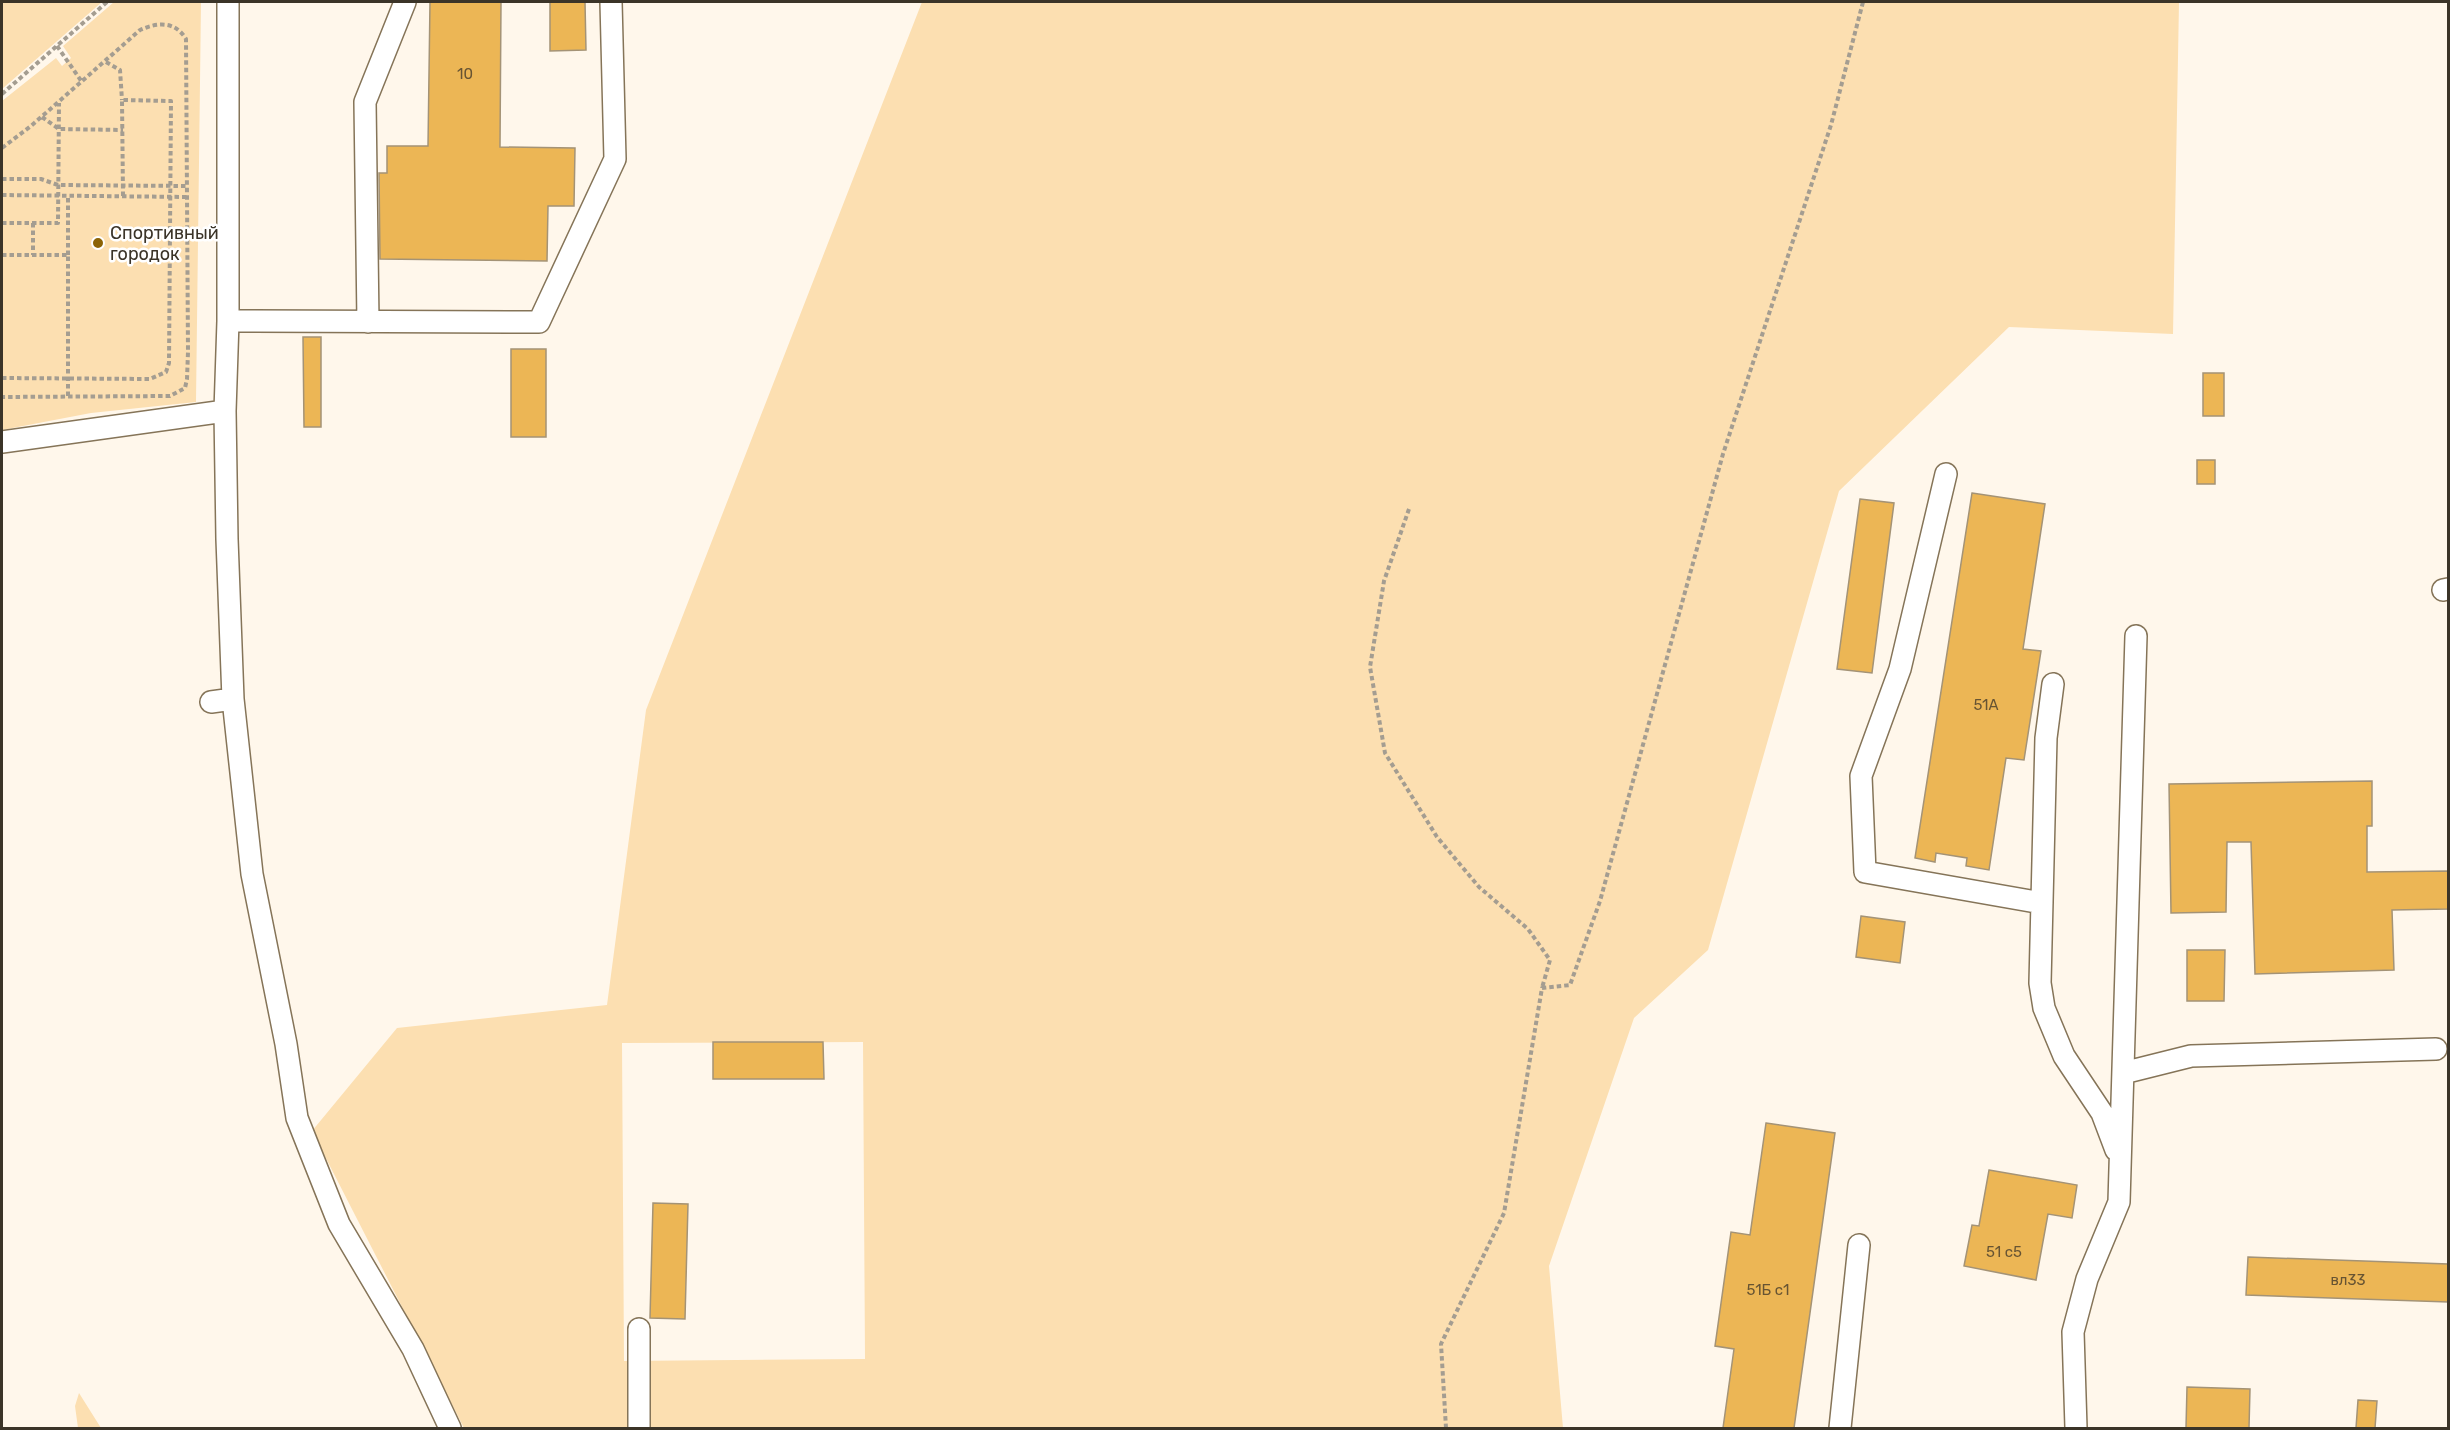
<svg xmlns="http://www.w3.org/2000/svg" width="2450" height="1430" viewBox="0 0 2450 1430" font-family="Rubik,sans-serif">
	<rect width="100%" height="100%" fill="#fff7eb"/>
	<!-- green -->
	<path fill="#fcdfb1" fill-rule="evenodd" d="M2,2H102L2,89Z
		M114,2H201L196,402L91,413L2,430V101L56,58L62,66L71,58L63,46Z
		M922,2H2179L2173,334L2009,327L1839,491L1708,950L1634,1018L1549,1266L1563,1428H464L312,1131L397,1028L607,1005L646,710ZM863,1042L865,1359L624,1361L622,1043Z
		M79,1393L101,1428H78L75,1406Z"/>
	<!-- building -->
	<path fill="#ecb655" stroke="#a49376" stroke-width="1.5" d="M430,2H501L500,147L575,148L574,206H548L547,261L380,259L379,173H387V146H428Z
		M550,2H585L586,50L550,51Z
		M303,337H321V427H304Z
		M511,349H546V437H511Z
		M2203,373H2224V416H2203Z
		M2197,460H2215V484H2197Z
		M1972,493L2045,504L2023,649L2041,651L2024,760L2006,758L1989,870L1966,866L1967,858L1936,853L1935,862L1915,858Z
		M1860,499L1894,503L1872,673L1837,669Z
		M2372,781V826H2367V872L2448,871V909L2392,910L2394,970L2255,974L2251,842H2227L2226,912L2171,913L2169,784Z
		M1861,916L1905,922L1900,963L1856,957Z
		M2187,950H2225L2224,1001H2187Z
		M713,1042H823L824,1079H713Z
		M1766,1123L1835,1133L1794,1428H1723L1734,1349L1715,1346L1731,1232L1750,1235Z
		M1989,1170L2077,1185L2072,1218L2048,1214L2036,1280L1964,1266L1972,1225L1979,1226Z
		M653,1203L688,1204L685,1319L650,1318Z
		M2248,1257L2448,1264V1302L2246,1295Z
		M2187,1387L2250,1389L2249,1428H2186Z
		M2358,1400L2377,1401L2375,1428H2356Z"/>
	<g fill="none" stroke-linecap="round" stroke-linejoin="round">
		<!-- minor casing -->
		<g stroke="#857458" stroke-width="24">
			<path id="minor" d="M228,2V321L225,411L227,539L233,699L252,874L286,1044L297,1118L339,1224L413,1349L450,1428
				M228,321L539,322L615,159L611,2
				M368,322L365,102L405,2
				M2,442L225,411
				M1946,474L1900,669L1861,776L1865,872L2042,903
				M2443,590L2448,589
				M2053,684L2046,738L2040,983L2044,1008L2064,1056L2102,1113L2116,1150
				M211,702L233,699
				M2123,1073L2191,1056L2436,1049
				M639,1428V1329
				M1840,1428L1859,1245
				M2076,1428L2073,1332L2087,1279L2119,1202L2136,636"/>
		</g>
		<!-- path -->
		<path stroke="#a49d91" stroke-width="4" stroke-dasharray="4.5 3" stroke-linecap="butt" d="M57,46L82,82
			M106,62L120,70L122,100
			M2,94L107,2
			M42,117L59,129L123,130
			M2,148L31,126L140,30C158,22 175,21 186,39L188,352L187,379L185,388L170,396L2,397
			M2,179H41L58,185L187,186
			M2,195L187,197
			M2,223H58L59,103
			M33,223V255
			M2,255H68V396
			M68,255V196
			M2,378L150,379L166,372L169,363L171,101L122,100L123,196
			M1409,509L1384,581L1370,667L1385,753L1437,837L1479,887L1528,929L1550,960L1542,988
			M1446,1428L1441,1344L1504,1213L1542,988L1570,985L1600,901L1723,454L1831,125L1863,2"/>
		<!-- minor -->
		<use href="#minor" stroke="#fff" stroke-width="21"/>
	</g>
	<!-- markers -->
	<circle fill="#8c6306" stroke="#fff" stroke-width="2" cx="98" cy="243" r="6"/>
	<g text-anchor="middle" stroke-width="5" stroke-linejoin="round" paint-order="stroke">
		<!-- number labels -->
		<g font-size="15" fill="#675433">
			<text x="465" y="79">10</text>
			<text x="1986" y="710">51А</text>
			<text x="2004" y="1257">51 с5</text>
			<text x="2348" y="1285">вл33</text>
			<text x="1768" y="1295">51Б с1</text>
		</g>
		<!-- poi labels -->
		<g font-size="18" fill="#3b3428" stroke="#fff" text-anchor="start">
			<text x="110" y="239">Спортивный<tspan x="110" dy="21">городок</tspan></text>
		</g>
	</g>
	<!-- border -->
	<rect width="2450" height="1430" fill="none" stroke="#3b3428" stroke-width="6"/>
</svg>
